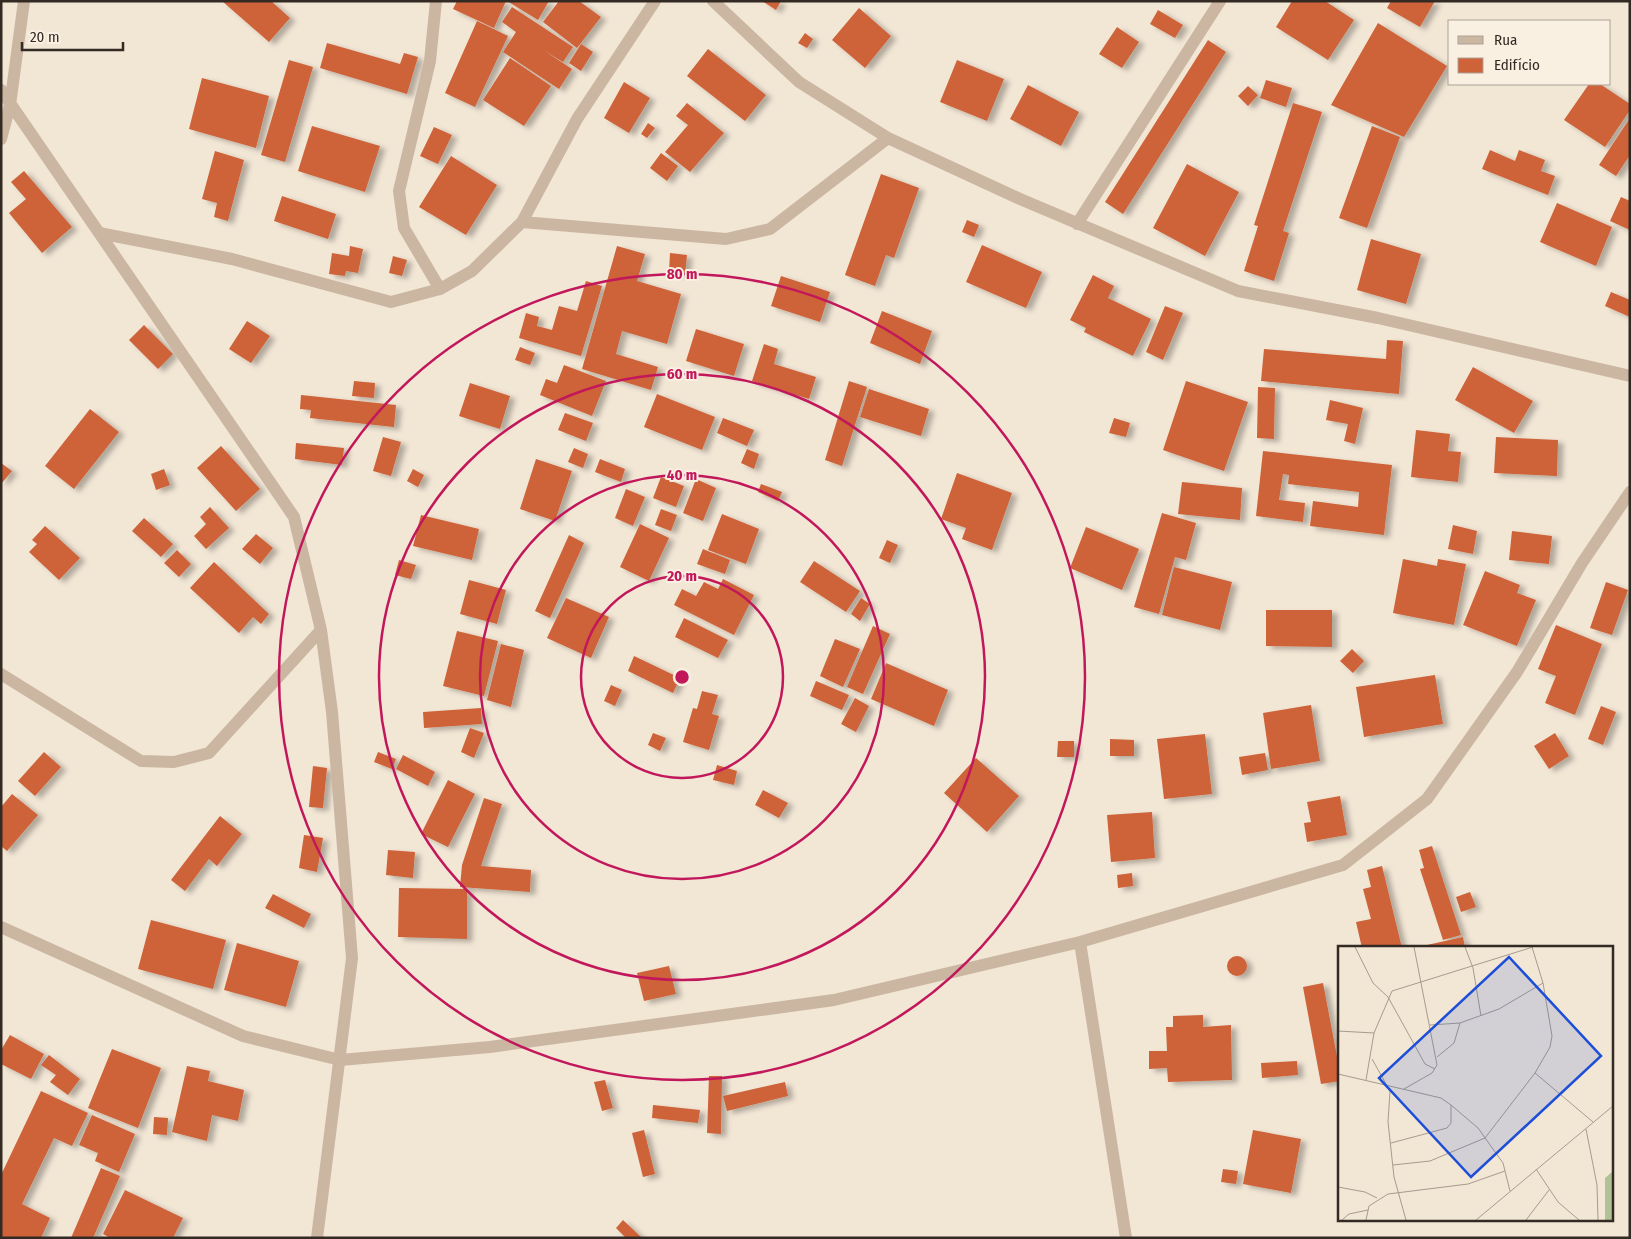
<svg xmlns="http://www.w3.org/2000/svg" width="1631" height="1239" viewBox="0 0 1631 1239" font-family="'Fira Sans Condensed',sans-serif">
	<defs>
		<filter id="shadow"><feDropShadow dx="5.5" dy="3" stdDeviation="2.5" flood-color="#0004"/></filter>
	</defs>
	<rect width="100%" height="100%" fill="#f2e6d5"/>
	<!-- building -->
	<path fill="#ce6238" filter="url(#shadow)" d="M222,1H271L290,18L269,42Z
		M457,1H506L494,28L453,9Z
		M507,1H549L538,20Z
		M559,1H579L601,17L577,48L543,22Z
		M762,1H781L776,10Z
		M1292,1H1325L1354,20L1328,60L1276,27Z
		M1391,1H1435L1420,27L1387,8Z
		M512,7L573,47L563,62L543,50L572,69L559,89L503,52L516,32L502,22Z
		M859,8L891,36L865,68L832,40Z
		M1158,10L1183,25L1175,38L1150,24Z
		M477,21L508,36L475,107L445,93Z
		M1378,23L1447,66L1404,137L1331,105Z
		M1117,27L1139,42L1122,68L1099,54Z
		M805,33L813,39L807,48L798,43Z
		M1208,40L1226,52L1123,214L1105,202Z
		M327,43L400,64L404,53L418,57L407,94L320,68Z
		M581,44L593,52L581,71L569,63Z
		M708,49L766,95L745,121L687,76Z
		M510,58L551,86L524,126L483,100Z
		M289,60L313,67L285,162L261,155Z
		M957,60L1004,79L987,121L940,102Z
		M202,78L269,96L256,148L189,129Z
		M1266,80L1292,88L1286,107L1260,98Z
		M624,82L650,98L629,133L604,118Z
		M1589,84H1600L1630,104V110L1605,147L1564,120Z
		M1028,85L1079,112L1061,146L1010,119Z
		M1248,86L1258,95L1248,106L1238,96Z
		M687,103L724,133L690,172L665,152L688,125L676,116Z
		M1293,103L1322,112L1283,231L1289,233L1274,281L1244,271L1258,226L1254,225Z
		M1630,118V155L1616,176L1599,165Z
		M648,123L655,128L647,138L641,134Z
		M312,126L380,146L365,192L298,171Z
		M1372,126L1400,137L1367,228L1339,218Z
		M434,127L452,135L438,164L420,156Z
		M1490,150L1515,161L1519,150L1545,160L1541,171L1555,176L1548,195L1482,169Z
		M215,151L244,160L228,221L214,217L217,203L202,199Z
		M661,153L678,166L667,181L650,168Z
		M451,156L497,185L466,235L419,207Z
		M1187,164L1239,192L1205,256L1153,228Z
		M24,171L72,227L42,253L9,213L26,199L11,182Z
		M881,174L919,188L894,258L886,255L875,286L845,275Z
		M282,196L336,214L328,239L274,221Z
		M1621,197L1630,201V230L1610,221Z
		M1557,203L1612,227L1596,266L1540,242Z
		M967,220L979,225L974,237L962,232Z
		M1371,239L1421,254L1406,304L1357,290Z
		M982,245L1042,272L1026,308L966,282Z
		M350,246L363,249L358,273L346,271L345,276L329,274L332,253L349,256Z
		M617,246L645,254L637,281L681,294L667,344L622,331L616,354L658,367L651,390L582,369Z
		M670,253L687,255L685,274L669,272Z
		M393,256L407,260L402,276L389,273Z
		M1093,275L1114,286L1108,298L1151,319L1133,356L1084,332L1086,328L1070,320Z
		M781,276L830,292L820,322L771,306Z
		M586,281L602,286L581,356L519,338L526,313L539,317L537,326L552,330L559,306L577,311Z
		M1611,292L1630,300V317L1605,306Z
		M1165,306L1183,313L1163,360L1146,352Z
		M882,311L932,331L920,364L870,343Z
		M247,321L270,336L251,363L229,349Z
		M144,325L173,354L158,369L129,340Z
		M696,329L744,344L734,376L686,361Z
		M1387,340L1403,341L1399,394L1261,381L1264,349L1386,359Z
		M764,344L778,349L774,364L816,377L809,399L752,381Z
		M520,347L535,353L530,365L515,360Z
		M564,365L606,381L592,416L540,395L546,379L557,383Z
		M1473,367L1533,401L1514,433L1455,400Z
		M354,381L375,383L374,398L352,396Z
		M849,381L867,387L842,466L825,460Z
		M1186,381L1248,402L1224,471L1163,450Z
		M470,383L510,396L500,429L459,416Z
		M1258,387L1275,388L1274,439L1257,438Z
		M869,389L929,409L921,436L860,417Z
		M657,394L715,417L702,450L644,427Z
		M301,395L396,405L394,427L310,418L311,410L300,409Z
		M1330,400L1363,408L1355,444L1344,441L1348,424L1326,420Z
		M90,409L119,432L74,489L45,466Z
		M565,413L593,423L586,441L558,430Z
		M723,418L754,430L747,446L717,433Z
		M1114,418L1130,423L1126,437L1109,433Z
		M1416,430L1450,434L1448,451L1461,452L1458,482L1411,477Z
		M383,437L401,442L391,476L373,471Z
		M1496,437L1558,440L1557,476L1494,473Z
		M296,443L344,448L342,465L295,459Z
		M221,446L260,489L236,511L197,468Z
		M574,448L588,454L583,468L568,462Z
		M747,449L759,454L754,469L741,463Z
		M1263,451L1392,465L1384,535L1310,526L1313,501L1358,507L1359,492L1288,484L1289,475L1283,474L1279,500L1305,503L1303,522L1256,516Z
		M536,459L572,471L555,521L520,509Z
		M600,459L625,469L621,482L595,472Z
		M1,463L12,471L1,484Z
		M164,469L170,485L156,490L151,474Z
		M413,469L424,475L418,487L407,481Z
		M957,473L1012,493L992,550L962,539L966,528L941,519Z
		M661,477L684,486L676,507L653,498Z
		M696,479L716,488L703,521L683,513Z
		M1182,482L1242,488L1240,520L1178,514Z
		M761,484L782,492L778,501L758,492Z
		M626,489L645,497L633,526L615,518Z
		M210,507L229,528L206,549L194,536L206,524L200,517Z
		M661,509L677,515L671,531L655,525Z
		M1162,513L1196,523L1186,560L1175,557L1159,614L1134,607Z
		M722,514L759,529L746,564L708,550Z
		M421,515L479,529L472,560L413,546Z
		M144,518L173,544L161,557L132,531Z
		M640,524L669,538L649,581L620,567Z
		M1453,525L1477,531L1473,554L1448,549Z
		M45,526L80,558L59,580L29,552L37,544L32,540Z
		M1086,527L1139,549L1122,590L1070,568Z
		M1512,531L1552,536L1549,564L1509,560Z
		M256,534L273,548L260,564L242,549Z
		M569,535L584,543L550,618L535,611Z
		M887,540L898,545L890,563L879,558Z
		M703,549L730,560L725,574L697,564Z
		M177,550L191,564L179,577L164,563Z
		M1403,559L1437,566L1438,559L1466,564L1454,625L1393,613Z
		M399,560L416,565L411,579L395,575Z
		M814,561L860,591L846,612L800,582Z
		M214,562L269,614L261,624L253,617L239,633L190,588Z
		M1174,567L1232,582L1220,630L1162,615Z
		M1485,571L1520,585L1517,593L1536,600L1517,646L1463,625Z
		M723,579L754,595L734,635L674,605L682,589L696,596L704,582L718,589Z
		M469,580L506,590L497,624L460,614Z
		M1606,582L1628,590L1612,635L1590,628Z
		M566,598L609,617L591,658L547,638Z
		M861,598L870,604L860,621L851,614Z
		M1266,610H1332V647L1266,646Z
		M684,618L728,640L718,658L675,637Z
		M1556,625L1602,644L1575,715L1545,703L1556,676L1538,669Z
		M873,626L890,634L863,694L847,687Z
		M457,631L498,641L484,696L443,686Z
		M835,639L860,649L843,687L820,676Z
		M501,644L524,650L511,707L487,700Z
		M1352,649L1364,661L1353,673L1340,661Z
		M634,656L680,678L673,693L628,671Z
		M886,663L948,690L934,726L871,699Z
		M1435,675L1443,724L1364,737L1356,687Z
		M816,681L849,695L842,710L810,696Z
		M611,685L622,690L615,706L604,701Z
		M702,691L718,695L712,714L719,716L709,750L683,742L693,708L697,709Z
		M855,698L869,706L856,732L841,724Z
		M1311,705L1320,761L1271,769L1263,713Z
		M1601,706L1616,712L1603,745L1588,739Z
		M481,708L482,724L424,728L423,712Z
		M470,728L484,733L474,758L461,752Z
		M653,733L666,738L660,751L648,745Z
		M1555,733L1569,756L1549,769L1534,746Z
		M1205,734L1212,794L1164,799L1157,739Z
		M1110,739L1134,740V756H1110Z
		M1058,741H1074V757H1057Z
		M44,752L61,767L35,796L18,781Z
		M378,752L396,759L392,769L374,762Z
		M1265,753L1268,770L1242,775L1239,757Z
		M403,755L435,772L428,786L396,769Z
		M976,758L1019,796L987,832L944,793Z
		M717,765L737,771L734,785L713,780Z
		M313,766L327,768L323,808L309,807Z
		M448,780L475,794L448,847L421,834Z
		M763,790L788,803L779,818L755,805Z
		M12,794L38,815L7,851L1,846V807Z
		M1340,796L1347,835L1307,842L1304,823L1311,822L1307,802Z
		M484,798L502,804L481,866L531,870L530,892L460,887L462,865Z
		M1152,812L1155,858L1111,862L1107,815Z
		M220,816L242,834L217,866L209,859L185,891L171,880Z
		M304,835L323,838L317,872L299,868Z
		M1432,846L1461,935L1443,940L1420,869L1424,868L1419,850Z
		M388,850L415,852L413,878L386,875Z
		M1382,866L1402,948H1362L1356,922L1371,919L1363,889L1371,887L1367,870Z
		M1132,873L1133,886L1118,888L1117,875Z
		M399,888L467,889V939L398,937Z
		M1470,892L1476,907L1461,912L1456,897Z
		M273,894L311,914L304,928L265,908Z
		M151,920L226,940L213,989L138,969Z
		M1463,937L1465,948H1418V947Z
		M237,943L299,961L286,1007L224,990Z
		M1227 966a10 10 0 1 1 20 0a10 10 0 1 1-20 0Z
		M669,966L676,994L644,1001L637,973Z
		M1323,983L1340,1072V1081L1321,1084L1303,987Z
		M1203,1015V1027L1231,1025L1232,1080L1168,1082L1167,1068L1149,1069V1051H1167L1166,1027H1173V1016Z
		M10,1035L44,1054L31,1079L1,1064V1050Z
		M112,1049L161,1068L138,1128L88,1108Z
		M49,1055L80,1079L68,1095L50,1082L56,1075L41,1065Z
		M1297,1061L1298,1075L1262,1078L1261,1063Z
		M187,1066L210,1071L208,1081L244,1090L238,1121L212,1115L207,1141L172,1132Z
		M709,1076H722L721,1134L707,1133Z
		M605,1080L613,1108L602,1111L594,1082Z
		M785,1082L788,1096L727,1111L723,1096Z
		M41,1091L88,1113L72,1146L54,1138L22,1204L50,1218L41,1238H1V1175Z
		M653,1105L700,1110L698,1123L652,1118Z
		M92,1115L135,1134L119,1172L95,1161L98,1153L79,1145Z
		M154,1117L168,1118L167,1135L153,1134Z
		M644,1130L655,1174L643,1177L632,1133Z
		M1253,1130L1301,1139L1291,1193L1243,1184Z
		M101,1168L120,1176L93,1238H71Z
		M1223,1169L1238,1171L1236,1184L1221,1182Z
		M125,1190L183,1218L173,1238H110L103,1234Z
		M623,1220L641,1237L626,1238L616,1228Z"/>
	<g fill="none" stroke-linecap="round" stroke-linejoin="round">
		<!-- minor -->
		<path stroke="#cbb6a1" stroke-width="12" d="M436,1L430,61L399,191L404,228L440,289
			M713,1L799,82L888,138L1020,199L1238,291L1378,318L1630,376
			M1,90L294,517L321,630L332,712L352,958L317,1238
			M1,139L10,105L24,1
			M522,222L726,239L770,229L888,138
			M1077,224L1220,1
			M99,233L232,259L391,302L440,289L472,271L522,222L577,119L655,1
			M1,674L141,761L174,762L209,753L321,630
			M1,927L243,1036L340,1060L490,1047L834,1000L1080,942L1343,865L1427,799L1517,672L1582,563L1630,492
			M1080,942L1126,1238"/>
	</g>
	<!-- distance rings -->
	<g fill="none" stroke="#c2185b" stroke-width="2.5">
		<circle cx="682" cy="677" r="101"/>
		<circle cx="682" cy="677" r="202"/>
		<circle cx="682" cy="677" r="303"/>
		<circle cx="682" cy="677" r="403"/>
	</g>
	<!-- overview -->
	<g transform="translate(1338 946)">
		<rect width="275" height="275" fill="#f2e6d5"/>
		<path d="M275,225V274H267V232Z" fill="#b1c295"/>
		<path fill="none" stroke="#a69b8e" stroke-width="1" d="M17,1L35,37L50,51L87,118L97,123M127,1L135,22L143,70M92,79L122,77L161,63L205,37M0,85L36,87M99,111L116,97L122,77M34,113L52,145L50,176L56,231L68,274M197,127L255,176M0,128L103,152L113,159L140,182L165,217L172,245M28,134L36,87L54,45L195,1M66,143L94,127L99,119L76,1M248,183L259,239L260,274M53,197L109,182L113,177V159M55,219L92,215L147,192L197,127L212,101L214,90L205,37L194,1M198,223L220,256L241,274M0,241L27,246L39,252M4,274L11,268L30,264M28,274L31,260L50,248L130,238L167,225M138,274L275,160M188,274L211,244"/>
		<path fill="#1d4ed8" fill-opacity="0.15" stroke="#1d4ed8" stroke-width="2.5" d="M171,11L263,110L133,231L41,132Z"/>
		<rect width="275" height="275" fill="none" stroke="#342a24" stroke-width="2.5"/>
	</g>
	<circle cx="682" cy="677" r="8" fill="#c2185b" stroke="#faf0e2" stroke-width="2.5"/>
	<g font-size="15" text-anchor="middle" font-weight="bold" fill="#c2185b" stroke="#faf0e2" stroke-width="4" stroke-linejoin="round" paint-order="stroke">
		<text x="682" y="279">80 m</text>
		<text x="682" y="379">60 m</text>
		<text x="682" y="480">40 m</text>
		<text x="682" y="581">20 m</text>
	</g>
	<!-- border -->
	<rect width="1631" height="1239" fill="none" stroke="#342a24" stroke-width="5"/>
	<!-- legend -->
	<rect x="1448" y="20" width="162" height="65" fill="#faf0e2" stroke="#aba196"/>
	<rect x="1458" y="36" width="25" height="8" fill="#cbb6a1" stroke="#aba196"/>
	<text x="1494" y="45" font-size="15" fill="#342a24">Rua</text>
	<rect x="1458" y="58" width="25" height="15" fill="#ce6238" stroke="#aba196"/>
	<text x="1494" y="70" font-size="15" fill="#342a24">Edifício</text>
	<!-- scale -->
	<path d="M22 42v8h101v-8" fill="none" stroke="#342a24" stroke-width="2.5"/>
	<text x="30" y="42" font-size="15" fill="#342a24" stroke="#faf0e2" stroke-width="4" paint-order="stroke">20 m</text>
</svg>
